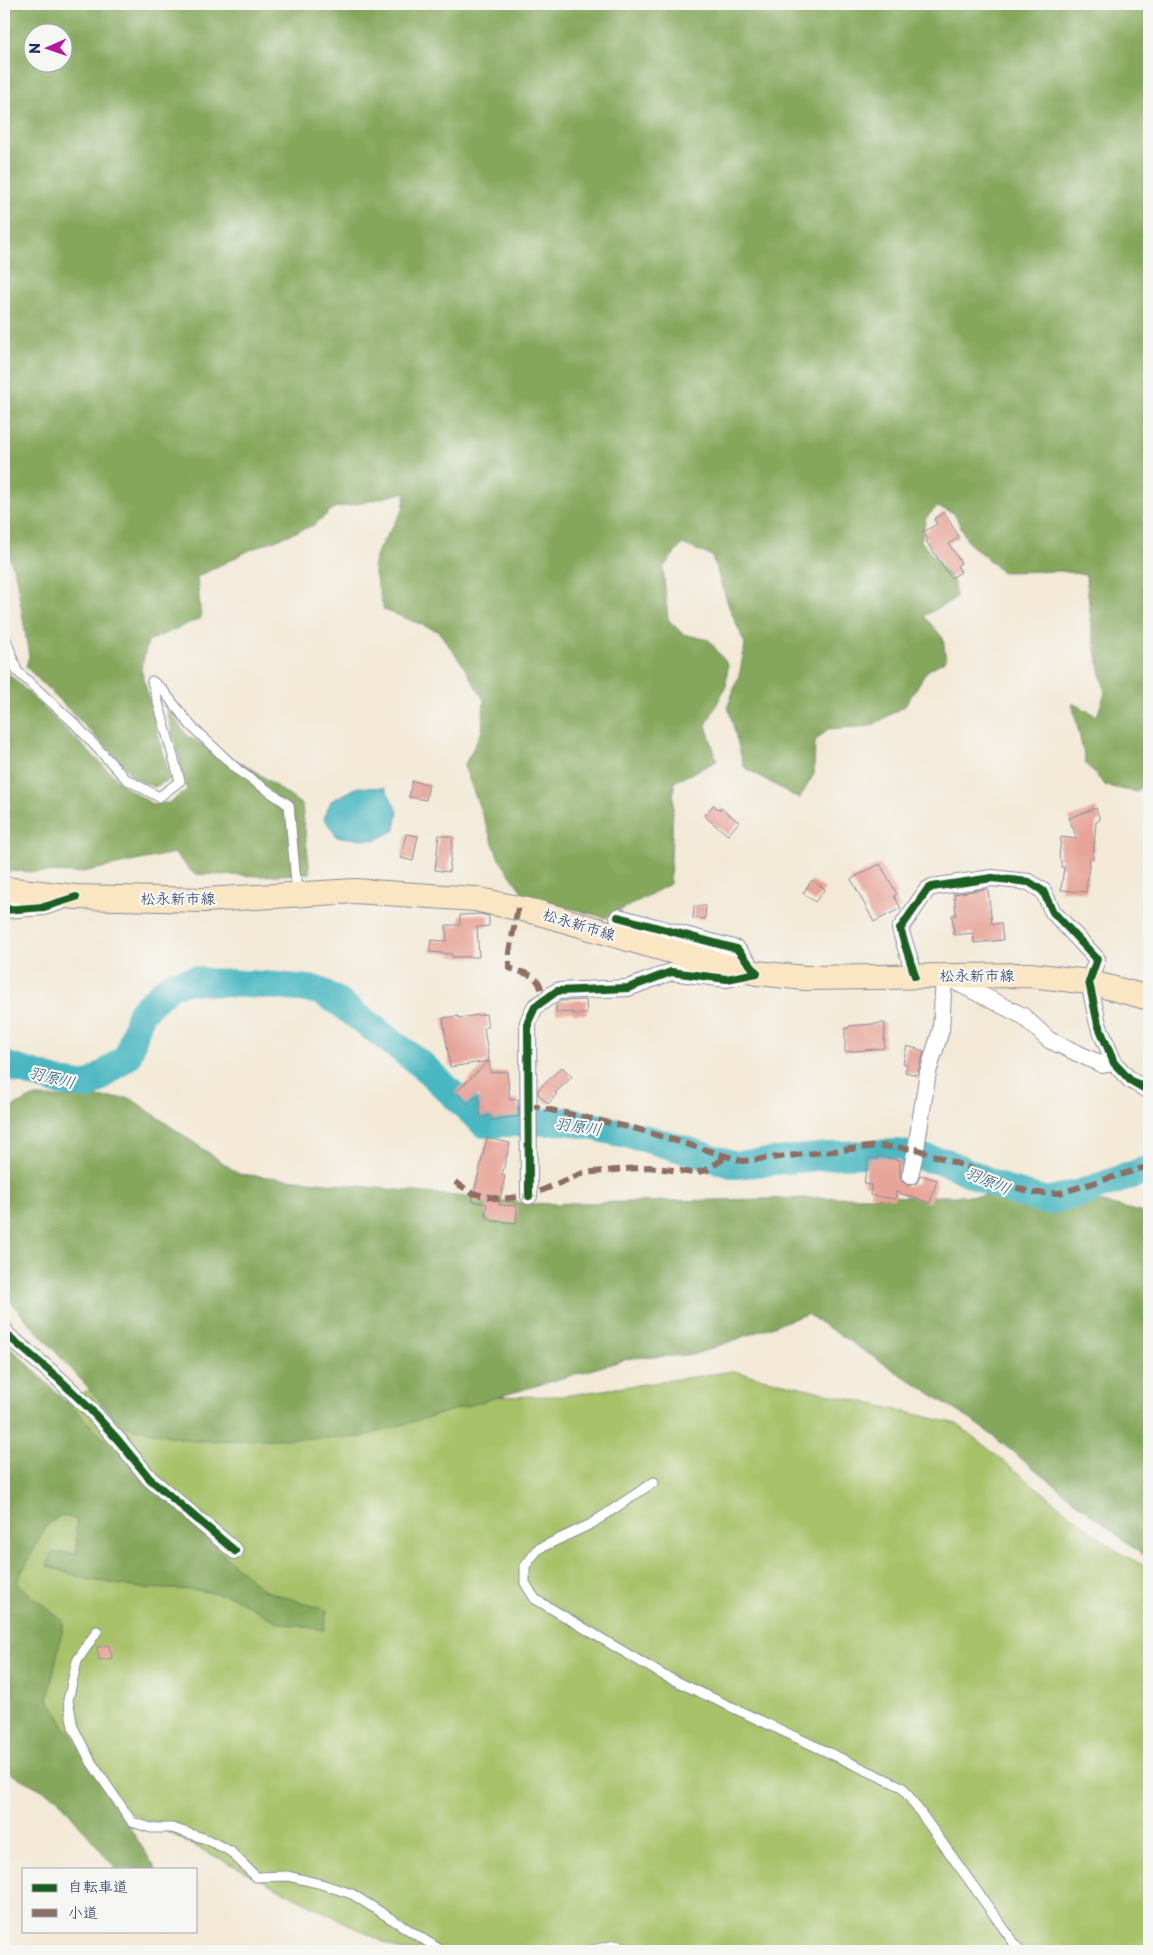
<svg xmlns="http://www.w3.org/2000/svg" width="1153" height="1955" viewBox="0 0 1153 1955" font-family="'Playpen Sans','Klee One',sans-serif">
	<rect width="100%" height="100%" fill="#f6f6f2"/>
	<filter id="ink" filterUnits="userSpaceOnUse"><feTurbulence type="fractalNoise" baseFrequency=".02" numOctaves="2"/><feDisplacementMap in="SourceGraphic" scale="10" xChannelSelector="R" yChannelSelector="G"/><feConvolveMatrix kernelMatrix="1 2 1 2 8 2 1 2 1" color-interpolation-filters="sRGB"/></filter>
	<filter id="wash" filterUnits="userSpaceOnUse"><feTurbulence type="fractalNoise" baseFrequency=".0096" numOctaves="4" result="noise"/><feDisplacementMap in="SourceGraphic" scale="20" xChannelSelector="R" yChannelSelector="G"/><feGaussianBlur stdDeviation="1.12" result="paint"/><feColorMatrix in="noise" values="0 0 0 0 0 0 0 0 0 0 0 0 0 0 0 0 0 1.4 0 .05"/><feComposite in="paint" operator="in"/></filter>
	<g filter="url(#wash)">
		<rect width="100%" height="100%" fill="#f3e9d6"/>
		<!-- green -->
		<path fill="#a7c167" stroke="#617862" d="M134,1369L363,1398L562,1396L733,1371L957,1424L1119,1553L1149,1568V1951H401L32,1763L4,1711V1430Z"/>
		<!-- forest -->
		<path fill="#85a75c" stroke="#506b5d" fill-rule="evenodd" d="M4,4H1149V782L1136,792L1106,786L1086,764L1072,703L1097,716L1105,693L1092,631L1086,575L1061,571L1002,572L968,542L954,513L937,507L926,518L921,541L954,582L956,598L924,616L943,638L946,660L927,671L905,706L871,726L828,729L815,741L814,774L799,799L744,767L728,706L740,672L745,644L729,607L712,556L682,544L663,568L668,619L683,634L709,640L728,665L726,686L706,725L717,761L674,782L670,884L606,918L525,896L499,859L464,766L482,731L484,700L461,662L438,631L384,610L373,566L379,548L403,510L406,492L357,504L334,508L314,525L250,550L197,577L201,618L148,641L141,669L170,779L154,787L134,778L113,754L26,667L29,656L16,576L4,543ZM32,32H62V62H32Z
			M4,669L124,786L152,804L169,803L187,790L166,707L188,737L251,768L302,805L310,873L264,876L194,874L174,853L78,873L4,871Z
			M33,1097L130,1098L239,1174L535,1204L851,1197L1069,1195L1149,1214V1560L979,1425L807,1314L693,1355L631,1358L361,1437L193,1441L123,1426L4,1295V1111Z
			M4,1341L217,1549L263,1590L327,1610L324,1630L279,1623L231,1596L196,1590L140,1588L86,1579L47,1566L52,1553H77L76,1520L61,1515L47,1525L16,1583L64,1622L48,1699L156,1869H116L57,1798L4,1770Z"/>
		<!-- water -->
		<path fill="#48b7c1" stroke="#327390" d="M358,787L385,788L398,811L395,830L376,840L337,837L324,818L331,801Z"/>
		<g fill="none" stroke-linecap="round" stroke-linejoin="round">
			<!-- river -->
			<path stroke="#48b7c1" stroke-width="28" d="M4,1065L60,1082L89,1086L128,1056L141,1012L171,985L192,980L208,982L278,986L317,990L337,1001L422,1065L484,1124L568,1121L648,1139L735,1165L838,1155L897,1153L946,1162L1007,1190L1047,1201L1081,1193L1149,1169"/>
		</g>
		<g id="blocks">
			<!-- building -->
			<path fill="#e7a396" d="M944,512L959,537L949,544L961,563L957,566L961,572L951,578L926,541L928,540L923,532L937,524L934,519Z
				M412,781L429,784L426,800L409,797Z
				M713,805L719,810L721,808L739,822L728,835L704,816Z
				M1096,808L1100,820L1096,822L1093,859L1090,858L1086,892L1061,890L1064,867H1061V860L1059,859L1061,837L1077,839L1069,818Z
				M406,834L418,836L413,861L401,858Z
				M439,835L453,837L449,872L435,870Z
				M880,864L897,894L894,896L901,908L874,922L851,879Z
				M812,880L825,889L815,902L803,893Z
				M986,889L988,890L992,924L1001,923L1003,940L974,943L973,933L954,935L952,915H956L954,894Z
				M694,906H706L705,919L693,918Z
				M480,914L489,916V926L477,927L479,957H452V954L430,952L431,940L447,941L446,925H460V915Z
				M586,1000L587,1014H573V1012L556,1013V1004L560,1001Z
				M486,1014L488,1027L484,1028L489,1061L450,1067L443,1018L458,1016L459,1018Z
				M885,1023L884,1048L845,1052V1028H849V1026Z
				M907,1046L924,1051L917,1075L905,1072L907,1065L903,1063Z
				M489,1061L491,1073L507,1071L510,1100L518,1099L519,1116L491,1120L492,1116L481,1117L478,1095L467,1104L456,1092Z
				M562,1067L572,1077L555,1093L557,1094L548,1104L538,1094V1090Z
				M487,1138L510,1143L502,1175L505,1176L499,1205L517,1206L516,1223L492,1221L485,1215L487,1204L472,1201Z
				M878,1156L900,1160V1179L907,1186L917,1183L920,1175L937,1180L930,1203L896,1192L895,1199L870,1195L871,1185L864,1184L868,1158H878Z
				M109,1645L112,1658L99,1660L97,1647Z"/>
		</g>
	</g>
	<g filter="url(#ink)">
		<use href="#blocks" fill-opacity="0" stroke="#878c9a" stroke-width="1"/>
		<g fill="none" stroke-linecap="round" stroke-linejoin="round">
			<!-- lane casing -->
			<g stroke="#878c9a" stroke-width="11">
				<path id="lane" d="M5,636L17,671L74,723L126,779L159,797L180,781L152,681L162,689L191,726L239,771L289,805L297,894
					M654,1482L591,1524L538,1549L525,1566V1583L535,1599L663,1675L902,1787L1020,1951
					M97,1631L77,1661L68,1700L73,1727L91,1762L132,1822L151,1828H172L206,1839L230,1851L256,1877L288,1876L321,1884L352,1894L442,1951
					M589,1951L615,1945L640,1951"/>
			</g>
			<!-- street casing -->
			<g stroke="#878c9a" stroke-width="18">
				<path id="street" d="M4,910L44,907L69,899
					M915,976L900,929L927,890L932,887L992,878L1029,882L1043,891L1053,912L1097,959L1089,982L1098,1024L1114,1063L1130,1080L1149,1091
					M910,1176L916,1149L928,1072L941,1030L944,976L1023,1016L1049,1040L1103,1065L1114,1063
					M529,1196L528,1022L535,1007L557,991L628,988L671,972L727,979L757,973L737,949L618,917
					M4,1329L6,1334L59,1379L89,1408L118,1440L150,1479L235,1551"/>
			</g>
			<!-- secondary casing -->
			<g stroke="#878c9a" stroke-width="26">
				<path id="secondary" d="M4,889L76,897L205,900L355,891L475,899L536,912L635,941L721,965L757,973L805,978L1030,975L1089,982L1149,998"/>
			</g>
			<!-- lane -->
			<use href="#lane" stroke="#fff" stroke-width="9"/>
			<!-- street -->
			<use href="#street" stroke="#fff" stroke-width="16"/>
			<!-- secondary -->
			<use href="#secondary" stroke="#fbe6c4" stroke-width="24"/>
			<!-- quiet -->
			<path stroke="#8d6e63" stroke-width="6" stroke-dasharray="12 6" stroke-linecap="butt" d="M518,908L509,952V968C532,976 541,974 543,1001
				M528,1105L637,1129L742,1161L878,1146L916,1149L973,1169L1000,1182L1032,1193H1060L1149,1166
				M455,1182L472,1193L499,1199L529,1196L583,1173L649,1167L694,1173L707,1170L726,1157"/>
			<!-- cycleway casing -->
			<g stroke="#f6f6f2" stroke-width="11">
				<path id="cycleway" d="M4,910L44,907L76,897
					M915,976L900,929L927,890L932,887L992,878L1029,882L1043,891L1053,912L1097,959L1089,982L1098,1024L1114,1063L1130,1080L1149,1091
					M529,1196L528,1022L535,1007L557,991L628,988L671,972L727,979L757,973L737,949L618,917
					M4,1329L6,1334L59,1379L89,1408L118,1440L150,1479L235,1551"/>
			</g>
			<!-- cycleway -->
			<use href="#cycleway" stroke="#1b5e20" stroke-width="8"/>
		</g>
	</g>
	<g text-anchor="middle" stroke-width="4.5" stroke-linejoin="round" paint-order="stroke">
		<!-- street labels -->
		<g font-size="15" fill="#1b2f5e" stroke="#f6f6f2">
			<text x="178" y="904">松永新市線</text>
			<text transform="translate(579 925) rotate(17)" y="5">松永新市線</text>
			<text x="977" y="981">松永新市線</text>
		</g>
		<!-- water labels -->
		<g font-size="16" font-style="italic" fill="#28587c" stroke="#f6f6f2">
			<text transform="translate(52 1077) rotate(14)" y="6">羽原川</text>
			<text transform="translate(578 1126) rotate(8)" y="6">羽原川</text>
			<text transform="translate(988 1180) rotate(23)" y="6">羽原川</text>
		</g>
	</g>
	<!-- margin -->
	<rect width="1153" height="1955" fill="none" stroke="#f6f6f2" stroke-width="20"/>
	<!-- legend -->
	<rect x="22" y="1868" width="175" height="65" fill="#f6f6f2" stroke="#9ea6b7"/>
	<rect x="32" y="1884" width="25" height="8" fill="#1b5e20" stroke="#9ea6b7"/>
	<text x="68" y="1892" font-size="15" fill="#1b2f5e">自転車道</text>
	<rect x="32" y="1909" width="25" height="8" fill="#8d6e63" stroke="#9ea6b7"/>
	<text x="68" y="1918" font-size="15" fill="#1b2f5e">小道</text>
	<!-- north arrow -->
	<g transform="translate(48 48) rotate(268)"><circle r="24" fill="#f6f6f2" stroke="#9ea6b7"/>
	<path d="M0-4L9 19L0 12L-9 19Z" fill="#b5179e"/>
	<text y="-8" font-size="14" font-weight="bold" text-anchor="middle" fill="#1b2f5e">N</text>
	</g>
</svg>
